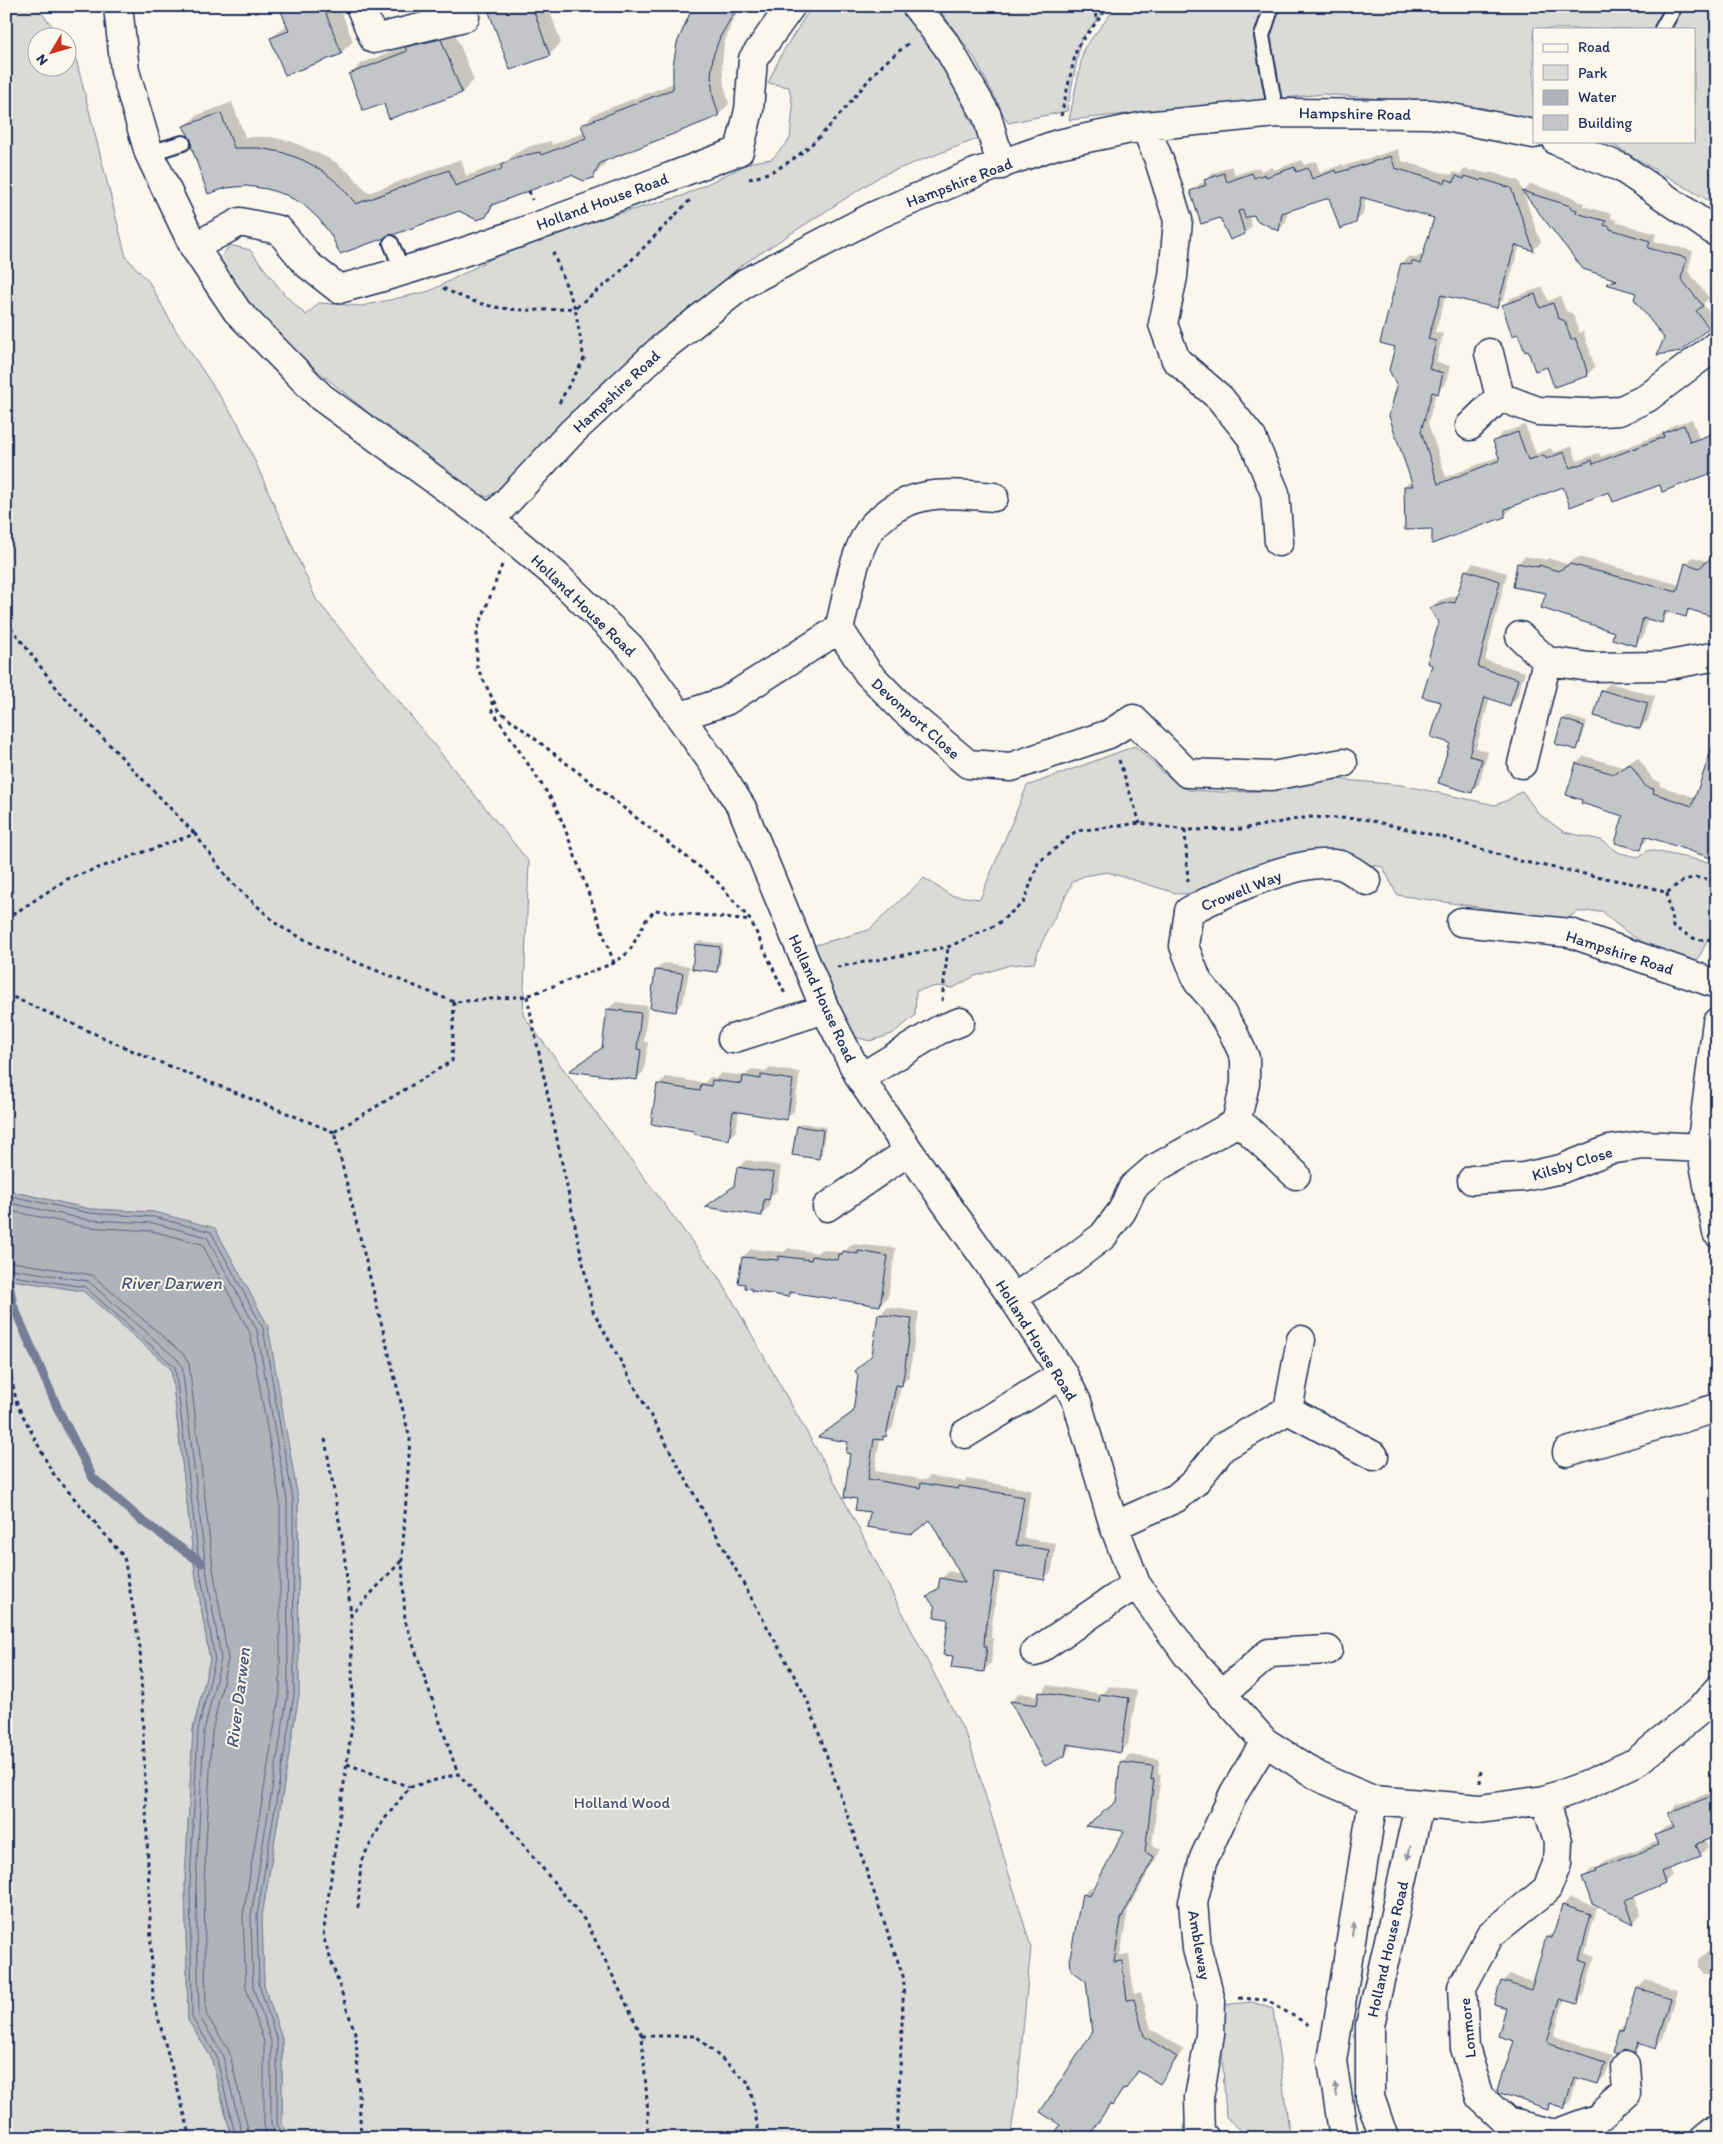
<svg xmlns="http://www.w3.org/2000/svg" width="1723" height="2144" viewBox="0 0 1723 2144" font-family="Itim,sans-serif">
	<rect width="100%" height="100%" fill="#fbf7ec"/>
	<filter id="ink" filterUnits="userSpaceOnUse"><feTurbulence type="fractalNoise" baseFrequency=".02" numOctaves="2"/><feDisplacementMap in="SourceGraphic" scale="10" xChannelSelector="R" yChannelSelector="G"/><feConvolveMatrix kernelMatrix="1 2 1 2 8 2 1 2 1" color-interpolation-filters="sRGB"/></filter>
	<g filter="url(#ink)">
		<!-- green -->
		<path fill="#dadad7" stroke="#7a849a" d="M6,6H36L61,37L38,38V68H68V45L75,55L126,257L149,282L175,329L238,423L316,599L529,862L523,1015L722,1282L832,1477L969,1741L1031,1947L1017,2094L1010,2138H289L282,2124V2039L264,1985L262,1916L299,1694L298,1499L289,1447L154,1212L90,1209L6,1190Z
			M812,6H896C931,37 958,97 980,138L882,175L739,267L562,430L511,482L488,497L459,488L319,372L253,311L217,262L230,245L250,250L284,294L306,315L319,303L362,306L430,291L491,259L541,225L560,228L610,216L682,196L752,162L772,159L790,139L793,107L789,87L768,83L782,53Z
			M937,6H1102L1103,13L1081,39L1067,111L1008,123L975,59Z
			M1117,6H1717V192L1711,202L1613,145L1600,141H1694V29H1534V122L1484,108L1323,94L1069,120L1084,48Z
			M1135,746L1162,772L1189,790L1224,792L1264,791L1321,778L1402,785L1495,805L1508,800L1522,791L1539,814L1564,832L1601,840L1620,853L1638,857L1649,850L1717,864V922L1696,963C1657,951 1631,940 1602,911L1576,912L1566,920L1397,895L1383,867L1300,854L1259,864L1198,894H1179L1107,872L1084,876L1073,881C1060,910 1044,932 1034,963L1010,965L975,976L953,988L937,986L916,991L915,1016L892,1034L870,1041L855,1037L842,1020L812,946L869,930L924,878L950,895L980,899L1027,786Z
			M6,1279L83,1291L171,1368L195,1571L210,1660L193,1729L185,1883L188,2020L211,2057L232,2138H6Z
			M1252,2002L1273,2009L1290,2138H1248L1226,2117L1219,2005Z"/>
		<!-- water -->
		<path fill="#afb3bb" stroke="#747e96" d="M6,1190L90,1209L154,1212L215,1228L268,1326L298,1499L299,1694L262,1916L264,1985L282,2039V2124L289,2138H232L211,2057L188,2020L185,1883L193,1729L210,1660L195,1571L171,1369L83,1291L6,1279Z"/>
		<!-- shadow -->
		<path fill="#0003" d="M280,6H339L353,41L341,53L271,38L288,25Z
			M496,6H548L561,43L549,55L490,12Z
			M694,6H741L731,24L724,44L722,64L724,85L729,104L718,115L607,158L604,165L593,177L571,174L499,201L486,216L459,210L332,235L320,218L305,204L192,140L185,127L196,116L232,102L245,137H271L293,142L334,161L352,175L368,193L461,159L466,176L506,162L514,154L530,146L551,141L552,145L585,132L582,126L594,114L674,83L678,43Z
			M453,28L474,80L462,92L385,102L350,75L362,63Z
			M1398,149L1402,161L1451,175L1454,172L1460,174L1465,169L1471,171L1473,170L1488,174L1490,172L1519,181L1541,242L1534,249L1520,245L1504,299L1496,307L1446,295L1435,332L1443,334L1436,362L1450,366L1445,385L1436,392L1428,423L1446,477L1500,456L1495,441L1502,433L1525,425L1536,454L1551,448L1553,453L1572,446L1577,461L1599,453L1601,457L1666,432L1672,426L1692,419L1702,447L1660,483L1610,490L1564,485L1512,505V508L1504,516L1433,527L1405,486L1412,480L1399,386L1397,346L1402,263L1409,256L1417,258L1420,254L1424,256L1436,218L1366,197L1363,215L1355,222L1329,196L1288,210L1286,222L1279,230L1255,213L1249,215L1252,226L1245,233L1192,191L1199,184L1206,181L1213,173L1232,166L1235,175L1259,167L1261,171L1273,167L1274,170L1302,160L1304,165L1316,161L1320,173L1343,164L1344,166Z
			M1531,184L1577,199V201L1584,203L1583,206L1612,214L1611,218L1617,220L1616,222L1656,234L1654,241L1693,251L1688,271L1709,298L1703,304L1715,320L1708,327L1666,338L1638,292L1608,284L1614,278L1584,268L1524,191Z
			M1543,287L1548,301L1560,296L1566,311L1573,314L1579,333L1583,331L1595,367L1587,375L1548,365L1529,349L1503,306L1511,298Z
			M1717,553V617L1692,609L1685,615L1670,611L1661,622L1648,618L1643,637L1635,644L1548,592L1518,563L1525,556L1546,560L1548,558L1567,564L1579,557L1680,585L1686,564L1693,557L1707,561Z
			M1473,563L1507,573L1485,660L1525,672L1517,697L1510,704L1490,698L1476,748L1488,752L1479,784L1471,791L1451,742L1433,664L1440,622L1431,608L1438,601L1459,594L1466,571Z
			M1610,683L1655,696L1648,720L1640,728L1602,690Z
			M1567,716L1587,722L1580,745L1577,749L1563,720Z
			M1717,745V858L1649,837L1640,849L1624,815L1577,763L1584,756L1623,767L1638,757L1653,780L1661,782L1660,786L1697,798L1713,748Z
			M699,941L723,944L720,968L716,971L696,944Z
			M664,963L690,966L683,1002L675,1010L656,970Z
			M616,1002L648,1006L644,1042H648L644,1071L636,1079L572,1071L604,1046L608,1009Z
			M770,1068L800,1072L794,1111L786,1118L739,1111L736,1131L728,1139L696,1130L658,1085L666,1077L704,1083L710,1077L716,1078L721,1073L745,1076L752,1069L767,1071Z
			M802,1123L826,1127L822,1154L818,1158L798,1127Z
			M746,1160L781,1166L777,1191L770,1198L769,1207L761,1214L708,1206L736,1184L738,1168Z
			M852,1244L896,1248L888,1297L880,1305L793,1291L788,1296L743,1257L751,1249L784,1252L788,1248L817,1253L821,1249L843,1253Z
			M887,1307L919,1312L909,1377L901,1385L893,1428L880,1438L875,1471L926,1480L930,1476L965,1482L968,1479L1031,1490L1023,1538L1056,1543L1052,1571L1044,1578L1001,1571L992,1623L991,1638L994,1639L991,1663L983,1671L954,1655L949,1621L929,1597L940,1587L941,1579L949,1571L961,1574L930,1518L871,1511L858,1498L850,1441L820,1436L854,1410L874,1354L880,1315Z
			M1048,1685L1102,1694L1109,1686L1137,1691L1128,1744L1120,1752L1073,1744L1065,1755L1046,1764L1012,1701L1019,1693L1039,1696Z
			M1129,1755L1159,1759L1158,1775L1161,1773L1152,1845L1161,1849L1128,1910L1120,1955H1129L1134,1994L1141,1992L1151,2029L1184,2049L1160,2083L1140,2070L1096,2124L1062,2125L1093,2033L1083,1895L1090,1887L1095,1888L1126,1830L1094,1819L1117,1801L1122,1763Z
			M1717,1784V1835L1704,1839L1708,1848L1700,1856L1670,1867L1672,1875L1665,1882L1633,1895L1641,1915L1634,1922L1593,1903L1583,1878L1591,1870L1599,1867L1605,1861L1659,1841L1656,1835L1664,1828L1674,1824L1670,1813L1677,1805L1712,1792L1711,1790Z
			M1570,1898L1597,1907L1585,1953L1595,1956L1584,1995L1576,2002L1564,1999L1554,2036L1611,2055L1604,2077L1597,2084L1578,2078L1571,2100L1564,2107L1552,2103L1547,2107L1516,2040L1502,1982L1509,1975L1534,1982L1547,1937L1555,1931L1563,1905Z
			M1713,1948L1717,1952V1970L1711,1975H1704L1698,1968V1960Z
			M1646,1980L1678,1990L1664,2039L1656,2047L1643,2043L1634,2053L1624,2049L1620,2030L1628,2022L1638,1988Z"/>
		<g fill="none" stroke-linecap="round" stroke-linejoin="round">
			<!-- shore -->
			<path stroke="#566483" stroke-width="1" d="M6,1195L89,1213L154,1217L211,1232L263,1328L293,1500L294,1694L257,1916L259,1985L277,2040V2124L284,2138
				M6,1202L88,1220L153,1223L207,1237L257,1330L287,1500L288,1693L251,1916L253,1987L271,2041V2124L277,2138
				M6,1210L87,1227L152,1231L202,1244L250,1333L280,1501V1692L243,1916L246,1988L264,2042V2125L268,2138
				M6,1261L92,1275L183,1354L189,1364L213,1568L228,1659L212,1732L204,1883L206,2014L229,2051L250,2138
				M6,1268L88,1281L178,1360L182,1366L206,1569L221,1659L204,1731L196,1883L199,2016L222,2053L243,2138
				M6,1275L85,1287L175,1367L200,1570L215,1660L198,1730L190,1883L192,2018L216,2055L236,2138"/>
			<!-- stream -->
			<path stroke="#747e96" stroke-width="9" d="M6,1267L13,1305L58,1409L93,1478L141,1520L202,1563"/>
		</g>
		<!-- building -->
		<path fill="#c3c5c9" stroke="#1b2f5e" d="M279,6H323L342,54L285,75L270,38L289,31Z
			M504,6H532L550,56L510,70L489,12Z
			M693,6H738L720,37L713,56L711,76L713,96L719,116L600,163L593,178L584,181L571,175L492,205L486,217L477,220L459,211L340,254L331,235L319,219L304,205L286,195L267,189L247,186L226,188L208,194L191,146V140L183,126L221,113L234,148H259L281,152L303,160L323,171L341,186L356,204L449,170L455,186L502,169L501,165L517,157L540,152L541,155L586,138L581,125L673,89V66L677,43Z
			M441,39L462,93L389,119L384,104L363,111L349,74L407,51L405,47Z
			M1391,156L1395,168L1445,183L1446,179L1454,182L1456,176L1464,179L1465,176L1481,181L1482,179L1511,188L1534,251L1515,245L1497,308L1441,295L1428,339L1436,341L1429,369L1443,373L1438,394L1432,392L1421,431L1438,484L1500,460L1493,441L1518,432L1528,460L1544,455L1546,459L1564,452L1570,468L1592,460L1593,464L1664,437L1663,433L1684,425L1690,442L1717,432V471L1662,492L1660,485L1613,502L1609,492L1570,507L1563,487L1505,509V517L1432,544V529L1405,530L1404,486H1413L1389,416L1397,386L1389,370L1395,347L1380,343L1401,263L1411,265L1412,261L1420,264L1434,218L1361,197L1356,223L1340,229L1329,198L1282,213L1279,231L1256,220L1254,215L1245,218L1243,210L1238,211L1245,234L1230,240L1220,218L1201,224L1190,191L1206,185L1204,180L1224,173L1227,182L1252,173L1254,178L1265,174L1266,177L1295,167L1296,172L1308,168L1312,179L1336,170L1337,173Z
			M1522,191L1571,206L1570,208L1577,210L1576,213L1606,221L1604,225L1610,227V229L1650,241L1648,248L1687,258L1681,279L1703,306L1696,311L1709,328L1681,351L1657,355L1664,338L1634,299L1636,293L1606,284L1617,280L1583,269Z
			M1535,294L1540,308L1553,303L1558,318L1565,321L1571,340L1575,338L1582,354L1588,376L1554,387L1547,367L1535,371L1528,351L1525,352L1518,334L1512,336L1502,305Z
			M1717,553V618L1688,609L1686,617L1665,611L1662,623L1643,618L1636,646L1612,639L1614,632L1541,608L1546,593L1513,587L1517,563L1539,567V565L1558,571L1570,564L1677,592L1685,563L1699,568Z
			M1465,570L1500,581L1478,667L1518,679L1510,706L1485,697L1469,756L1482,759L1472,793L1438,783L1450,743L1431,737L1441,702L1422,697L1432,665L1427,663L1439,622L1429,608L1450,602L1455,603Z
			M1601,690L1648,703L1640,729L1594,716Z
			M1562,719L1584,726L1577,750L1555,744Z
			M1713,745L1717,746V860L1645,836L1641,850L1615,843L1623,816L1581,803L1582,800L1566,795L1576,763L1614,774L1630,764L1646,787L1654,789L1653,793L1692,806Z
			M695,944L720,947L717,972L692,969Z
			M655,970L683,973L676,1012L650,1008Z
			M607,1009L641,1013L637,1049L641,1050L637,1080L569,1071L602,1048Z
			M761,1075L793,1080L787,1120L733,1111L729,1140L694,1134V1131L651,1124L657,1084L700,1091L701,1084L711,1086L712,1080L742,1084L743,1076L761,1079Z
			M797,1126L823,1130L819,1159L792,1155Z
			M737,1167L774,1173L769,1200L764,1199L762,1216L705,1207L734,1186Z
			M843,1251L858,1254V1251L888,1256L880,1306L789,1292V1297L752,1291V1289L745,1288V1284L738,1283L742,1257L778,1260L779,1256L811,1260L812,1256L838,1260L839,1254H842Z
			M878,1314L912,1319L902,1386L896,1385L886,1437L883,1436V1440L874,1439L868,1479L920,1488L921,1483L958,1489L959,1486L1024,1497L1016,1545L1049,1550L1045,1580L995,1572L985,1631L984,1646H987L984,1672L951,1668L953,1656L943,1655L948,1621L947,1619L934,1617L935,1607L927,1597L938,1589L940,1578L965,1583L930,1520L912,1534L867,1527L870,1512L855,1510L857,1499L844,1497L850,1454L846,1453L848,1442L818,1437L853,1412L858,1375L855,1371L872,1355Z
			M1039,1692L1099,1702L1100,1694L1129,1698L1121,1753L1067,1744L1065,1756L1045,1766L1010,1701L1037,1705Z
			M1120,1762L1153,1766L1151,1780L1154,1779L1145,1852L1154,1857L1121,1919L1114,1962L1122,1961L1127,2000L1134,1999L1144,2036L1177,2057L1160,2084L1138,2071L1125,2090L1123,2089L1112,2106L1110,2104L1088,2138H1052L1060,2125L1040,2112L1092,2033L1086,1981L1071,1970L1070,1957L1082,1894L1090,1896L1124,1831L1085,1826L1116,1802Z
			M1717,1794V1836L1696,1844L1701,1857L1661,1872L1665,1883L1625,1900L1634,1924L1592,1903L1582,1877L1597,1872L1596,1869L1659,1845L1655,1835L1674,1828L1668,1813Z
			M1562,1905L1591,1914L1579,1960L1588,1963L1577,2004L1560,1999L1547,2043L1605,2062L1597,2085L1574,2078L1564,2108L1549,2103L1548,2109L1497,2092L1514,2041L1498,2036L1506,2008L1494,2004L1501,1981L1531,1990L1546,1937L1552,1938Z
			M1637,1988L1671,1998L1656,2049L1638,2043L1635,2054L1624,2050L1616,2054L1612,2052L1619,2029L1624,2031Z"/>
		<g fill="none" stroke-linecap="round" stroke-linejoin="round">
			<!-- service casing -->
			<g stroke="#1b2f5e" stroke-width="18">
				<path id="service" d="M1272,6L1262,36L1276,113
					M1662,29L1675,6
					M149,153L183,143
					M391,243L403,272"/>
			</g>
			<!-- minor casing -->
			<g stroke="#1b2f5e" stroke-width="31">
				<path id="minor" d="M118,6L125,71L149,153L194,247L237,311L321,397L490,520L557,576L630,647L713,763L742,808L825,1009L860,1078L909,1151L1013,1298L1063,1374L1077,1402L1114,1526L1136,1584L1188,1656L1265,1742L1321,1778L1373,1800L1480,1809L1545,1800L1584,1786L1636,1762L1699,1711L1717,1690
					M360,6L374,39L465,17L462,6
					M916,6L947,46L987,116L1001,165
					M1145,126L1159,160L1178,220L1173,277L1163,324L1176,360L1220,398L1252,438L1275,493L1279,542
					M1557,141L1622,168L1717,233
					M194,247L240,222L279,230L307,264L339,289C475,254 607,200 739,151L749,110L753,59L791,6
					M1500,397L1538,411L1585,413L1619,411L1647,398L1717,345
					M1470,426L1500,397L1489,353
					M490,520L572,432L661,349L745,283L874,216L975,173L1058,144L1145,126L1276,113L1431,114L1534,134
					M839,629C847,599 853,553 871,528C874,523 881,519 885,515C917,489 955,493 994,497
					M1520,636L1547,661L1522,764
					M1547,661L1590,667L1664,666L1717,656
					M681,716L726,701L839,629L868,673L905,711L968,764L1011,767L1109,734L1133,719L1187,773L1272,776L1343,763
					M1461,922L1570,933L1717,984
					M1717,1022L1701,1148L1717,1233
					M732,1039L825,1009
					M860,1078L939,1030L960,1022
					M1236,1123L1245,1084V1058L1234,1034L1213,999L1198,982L1184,946L1189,911C1226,892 1300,857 1340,865C1349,867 1359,876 1367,881
					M1472,1180L1524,1177L1561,1169L1609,1150L1643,1145L1701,1148
					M827,1207L909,1151
					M1013,1298L1070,1261L1103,1236L1122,1211L1133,1187L1154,1169L1236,1123L1246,1128L1296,1175
					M1288,1410L1301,1340
					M965,1434L1063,1374
					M1567,1452L1717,1408
					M1114,1526L1176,1498L1194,1483L1223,1447L1288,1410L1374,1456
					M1035,1652L1136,1584
					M1221,1695L1269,1653L1328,1650
					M1545,1800L1558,1841L1557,1864L1547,1889L1490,1935L1462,1987L1465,2048L1480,2097L1507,2122L1555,2134L1598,2118L1627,2092L1625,2066
					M1205,2138L1200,2135L1199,2098L1210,2035L1211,2001L1197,1949L1193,1902L1204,1858L1234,1793L1265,1742
					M1344,2138L1332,2061L1373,1800
					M1384,2138L1370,2097V2025L1419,1806"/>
			</g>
			<!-- secondary casing -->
			<g stroke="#1b2f5e" stroke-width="31">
				<path id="secondary" d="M1703,2138L1717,2127"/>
			</g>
			<!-- path -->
			<path stroke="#1b2f5e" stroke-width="3" stroke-dasharray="4 4" stroke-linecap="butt" d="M1094,6L1097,22
				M1101,6L1106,10
				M1061,116L1077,47L1109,6
				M749,179C804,167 838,115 873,75C883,63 897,53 910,42
				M529,191L532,200
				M443,288C490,313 524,312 575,308L552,250
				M559,403L584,359L575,308L616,276L690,200
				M502,565L477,631V667L498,710L715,879L751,921L785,994
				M6,621L62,695L195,834
				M492,701V710L554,803L564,826L614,963
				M1119,760L1140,823
				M1185,830L1188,882
				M1667,893L1673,927L1697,940L1717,939
				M6,919L67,879L195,834L230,881L279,926L321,948L454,1002L527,996L614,963L629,952L646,920L655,910L751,921
				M837,967L948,947L996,925L1024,902L1038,863L1076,831L1140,823L1185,830L1242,829L1309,817L1364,819L1442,837L1520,861L1650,887L1667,893C1683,878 1696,873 1717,883
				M6,994L149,1058L334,1132
				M527,996L593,1311L807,1699L904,1979L897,2138
				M942,1001L948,947
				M454,1002L452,1061L334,1132L410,1439L402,1560L405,1621L458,1774
				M6,1354L17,1404L52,1472L124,1557L140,1648L153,1999L191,2138
				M325,1439L343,1544L351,1615
				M347,1764L410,1787
				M1480,1783L1481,1768
				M358,1908L361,1861L383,1821L410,1787L458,1774L504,1821L587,1923L642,2036L648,2114L647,2138
				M1239,1998L1266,2000L1309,2025
				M642,2036H696L749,2083L760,2138
				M361,2138L356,2036L323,1936L353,1718L351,1615L402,1560"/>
			<!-- service -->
			<use href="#service" stroke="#fbf7ec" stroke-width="14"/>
			<!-- minor -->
			<use href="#minor" stroke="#fbf7ec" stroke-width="28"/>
			<!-- secondary -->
			<use href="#secondary" stroke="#fbf7ec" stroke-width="28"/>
		</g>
		<!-- one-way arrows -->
		<defs><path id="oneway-solid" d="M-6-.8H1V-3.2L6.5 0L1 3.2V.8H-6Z" transform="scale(1.25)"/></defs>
		<g fill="#8b93a5">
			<use href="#oneway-solid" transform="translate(1409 1853) rotate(103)"/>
			<use href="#oneway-solid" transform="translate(1353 1929) rotate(-81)"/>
			<use href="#oneway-solid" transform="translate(1336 2090) rotate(-99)"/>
		</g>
	</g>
	<g text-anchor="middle" stroke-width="4" stroke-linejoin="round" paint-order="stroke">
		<!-- street labels -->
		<g font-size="16" fill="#1b2f5e" stroke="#fbf7ec">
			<text transform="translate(1355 113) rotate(1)" y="6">Hampshire Road</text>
			<text transform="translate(959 182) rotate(-21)" y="6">Hampshire Road</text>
			<text transform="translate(602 201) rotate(-20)" y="6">Holland House Road</text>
			<text transform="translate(616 391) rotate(-43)" y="6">Hampshire Road</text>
			<text transform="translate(584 605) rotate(44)" y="6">Holland House Road</text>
			<text transform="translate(916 718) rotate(42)" y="6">Devonport Close</text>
			<text transform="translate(1241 890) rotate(-22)" y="6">Crowell Way</text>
			<text transform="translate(1620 952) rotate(18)" y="6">Hampshire Road</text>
			<text transform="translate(823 998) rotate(65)" y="6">Holland House Road</text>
			<text transform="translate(1572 1163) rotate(-17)" y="6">Kilsby Close</text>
			<text transform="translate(1037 1340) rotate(58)" y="6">Holland House Road</text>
			<text transform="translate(1200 1945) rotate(80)" y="6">Ambleway</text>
			<text transform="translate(1387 1949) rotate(-77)" y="6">Holland House Road</text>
			<text transform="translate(1467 2028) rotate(-96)" y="6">Lonmore</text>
		</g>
		<!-- park labels -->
		<g font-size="16" fill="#415176" stroke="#fbf7ec">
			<text x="622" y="1808">Holland Wood</text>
		</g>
		<!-- water labels -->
		<g font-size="18" font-style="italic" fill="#47577a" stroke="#fbf7ec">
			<text x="171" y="1289">River Darwen</text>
			<text transform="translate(238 1698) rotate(-83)" y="6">River Darwen</text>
		</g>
	</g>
	<!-- margin -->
	<rect width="1723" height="2144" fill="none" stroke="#fbf7ec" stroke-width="25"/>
	<rect x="12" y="12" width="1698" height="2119" fill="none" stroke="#1b2f5e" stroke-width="2" filter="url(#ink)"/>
	<!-- legend -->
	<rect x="1533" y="28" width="162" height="115" fill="#fbf7ec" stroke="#a1a7b3"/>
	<rect x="1543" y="44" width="25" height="8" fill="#fbf7ec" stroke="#a1a7b3"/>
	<text x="1578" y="52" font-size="15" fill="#1b2f5e">Road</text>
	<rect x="1543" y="65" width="25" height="15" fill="#dadad7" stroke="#a1a7b3"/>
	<text x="1578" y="78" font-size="15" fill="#1b2f5e">Park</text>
	<rect x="1543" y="90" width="25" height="15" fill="#afb3bb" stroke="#a1a7b3"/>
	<text x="1578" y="102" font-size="15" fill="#1b2f5e">Water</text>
	<rect x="1543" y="115" width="25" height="15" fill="#c3c5c9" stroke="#a1a7b3"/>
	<text x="1578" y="128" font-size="15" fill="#1b2f5e">Building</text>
	<!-- north arrow -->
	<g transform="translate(52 52) rotate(232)"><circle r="24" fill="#fbf7ec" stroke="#a1a7b3"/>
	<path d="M0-4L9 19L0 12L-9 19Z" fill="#c8321e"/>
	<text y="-8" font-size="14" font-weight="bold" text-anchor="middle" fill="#1b2f5e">N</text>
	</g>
</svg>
